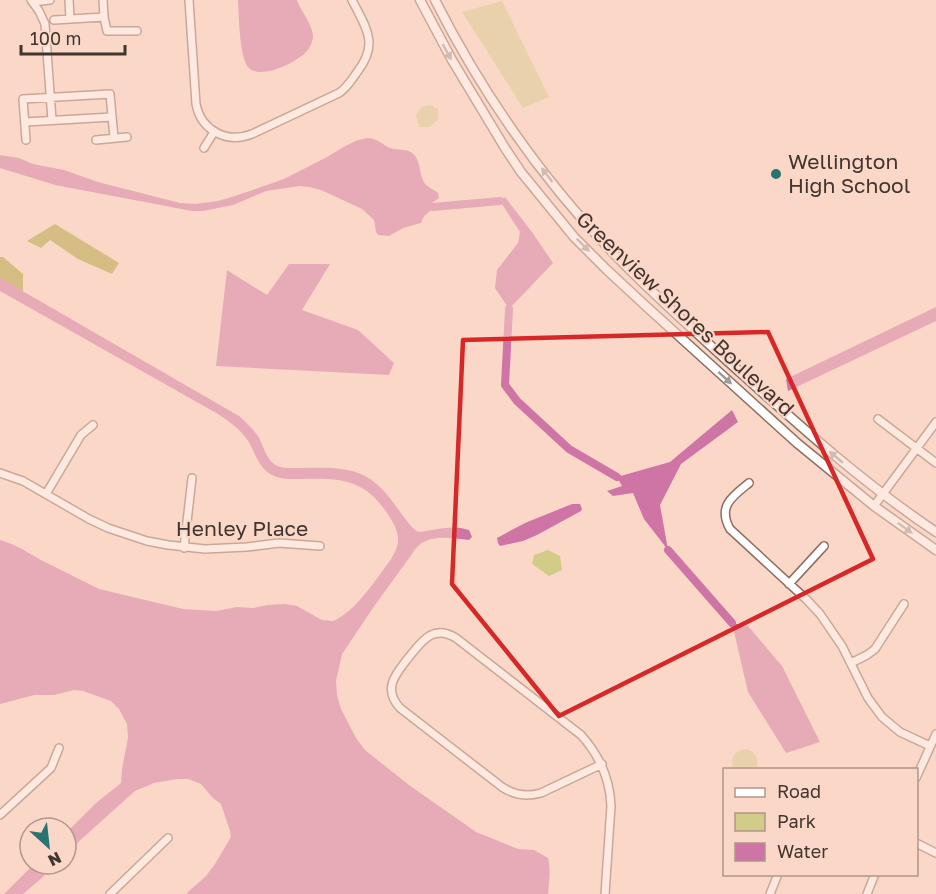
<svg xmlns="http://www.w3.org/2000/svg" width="936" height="894" viewBox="0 0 936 894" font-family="'Golos Text',sans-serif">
	<rect width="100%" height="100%" fill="#fbd7c7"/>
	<!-- green -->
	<path fill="#d2cc89" d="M502,1L549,97L523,108L462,12Z
		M430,105L438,109V119L430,127H419L416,115L422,107Z
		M548,550L560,556L562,570L549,576L532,564L534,555Z
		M747,749C756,752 760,760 756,769H734C729,759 735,750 747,749Z"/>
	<!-- forest -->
	<path fill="#a89e31" d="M55,224L119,263L112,274L78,259L50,240L41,248L27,241Z
		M0,257H3L23,274V292L0,278Z"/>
	<!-- water -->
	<path fill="#cf75a6" d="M238,0H297C301,12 314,26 313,38C312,42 310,48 307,51C298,62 261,80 249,68C239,59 239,14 238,0Z
		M368,138C379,139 381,144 390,148C396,150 403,149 409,151C423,158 417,174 426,185C429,188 435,190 438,193L439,198L432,203L434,208L424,216L421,223L403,228L389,236L378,235L376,232L374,220L362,209L321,190L309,187L300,186L266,191L233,205L203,211H192L55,185L0,168V155L19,158L33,164L64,170L98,182L180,203L195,204L218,201L238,195L284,179L327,157L347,145L358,140Z
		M505,197L532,232L553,263L509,309L495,288L497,270L518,243L520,232L500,201Z
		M289,264H330L302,310L358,330L394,363L389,375L216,366L227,270L267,295Z
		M0,278L239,416C246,422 252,428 258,436C263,445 266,458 274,464C281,469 293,468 301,468C322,468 346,466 365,476C381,484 393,502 403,516C408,522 412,529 419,532C436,530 452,524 469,530L472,537L469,540C449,538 424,532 412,554L375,605L342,654L336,681L337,695L341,709L356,738L365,750L409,785L476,832L518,849L534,850L548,858C551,871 549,882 548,894H187L188,892L206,876L215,864L231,837L230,831L221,804L213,798L201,784L188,779H177L154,783L135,791L66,853V833L96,803L121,783L122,769L128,738L127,724L119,709L111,701L83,691L74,690L54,695H34L0,704V540L9,543L22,549L41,560L99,589L183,609L216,611L237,607L253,608L268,605L285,604L297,606L322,620L333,621C356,611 374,582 389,562C401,544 401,535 389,516C366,480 343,478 303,479C292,479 282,480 272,475C257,467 255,450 246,438C239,428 228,421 218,414L0,291Z
		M936,307V321L788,391L786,379Z
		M732,410L738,422L681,464L660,505L668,550L644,519L633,493L613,496L607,491L622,486L617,477L670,462Z
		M572,504H580L582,509L581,511L537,535L523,541L500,546L498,543L497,538L525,523Z
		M732,623L748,626L782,666L820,742L786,753L748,692Z
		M34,864H54L43,877L23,894H4Z"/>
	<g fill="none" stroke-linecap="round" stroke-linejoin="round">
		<!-- canal -->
		<path stroke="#cf75a6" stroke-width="8" d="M433,207L500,201
			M509,309L505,385L517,401L569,449L617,477
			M668,550L732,623"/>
		<!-- minor casing -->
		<g stroke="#8e6f60" stroke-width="10">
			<path id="minor" d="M31,0L39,11L45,24L52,120
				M69,0L70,19
				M103,0L104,17L107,31H137
				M189,0L196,104C201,130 226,144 252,134L339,93C347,88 352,79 358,71C379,43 366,28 352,0
				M33,2L50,0
				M54,20L104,17
				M25,122L112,117
				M26,140L23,99L110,94L114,138
				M96,140L127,137
				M204,148L214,132
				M878,419L936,463
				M0,473L23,481L89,519L108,528L147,541L168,545L205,549L247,547L279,543L320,546
				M749,483C733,496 717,506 730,529L807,600L820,614L842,646L868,698L882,717L900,732L930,746
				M46,494L81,435L93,425
				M874,506L936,422
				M184,548L192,478
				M789,584L824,546
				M851,663L867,655L875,649L904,604
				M602,764L541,793C527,797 514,795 502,787L400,708C382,688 396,674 409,657C422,641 433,624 456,638L581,735C600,756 610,778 611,806L605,894
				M916,778L936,734
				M0,815L51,768L59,748
				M916,843L936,853
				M110,894L168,838
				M770,894L778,874
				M867,894L875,874"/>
		</g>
		<!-- tertiary casing -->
		<g stroke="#8e6f60" stroke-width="11">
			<path id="tertiary" d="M420,0L452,60L505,148L521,172L574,237L607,270L648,308L797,443L874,506L936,550
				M435,0C483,95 545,183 619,259C658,299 700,336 742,374C804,430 866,485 936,532"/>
		</g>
		<!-- minor -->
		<use href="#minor" stroke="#fff" stroke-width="7"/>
		<!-- tertiary -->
		<use href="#tertiary" stroke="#fff" stroke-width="8"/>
	</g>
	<!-- one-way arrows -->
	<defs><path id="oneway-solid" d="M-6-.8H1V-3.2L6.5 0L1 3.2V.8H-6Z" transform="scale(1.5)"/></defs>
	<g fill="#a09a96">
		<use href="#oneway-solid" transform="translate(447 52) rotate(61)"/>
		<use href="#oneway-solid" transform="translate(547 175) rotate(-128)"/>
		<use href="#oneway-solid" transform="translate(583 245) rotate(45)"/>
		<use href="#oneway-solid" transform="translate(725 378) rotate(42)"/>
		<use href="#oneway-solid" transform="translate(836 457) rotate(-140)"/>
		<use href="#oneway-solid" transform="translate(905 528) rotate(36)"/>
	</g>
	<!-- marked area -->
	<path d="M0 0H936V894H0ZM768,332L873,559L559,716L452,584L463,340Z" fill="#fbd7c7" fill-opacity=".55" fill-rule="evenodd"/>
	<path fill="none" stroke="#d62828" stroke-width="4.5" stroke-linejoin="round" d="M768,332L873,559L559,716L452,584L463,340Z"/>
	<!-- markers -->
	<circle fill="#297370" stroke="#fbd7c7" stroke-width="2" cx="776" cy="174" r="6"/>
	<g text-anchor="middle" stroke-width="4.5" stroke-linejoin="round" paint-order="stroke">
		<!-- poi labels -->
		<g font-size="21" fill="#42342e" stroke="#fbd7c7" text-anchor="start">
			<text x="788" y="169">Wellington<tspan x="788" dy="24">High School</tspan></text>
		</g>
		<!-- street labels -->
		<g font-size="21" fill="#42342e" stroke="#fbd7c7">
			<text transform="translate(685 314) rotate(43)" y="7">Greenview Shores Boulevard</text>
			<text x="242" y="536">Henley Place</text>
		</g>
	</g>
	<!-- legend -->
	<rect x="723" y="768" width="195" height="108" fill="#fbd7c7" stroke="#b1968a" stroke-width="1.5"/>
	<rect x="735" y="788" width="30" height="9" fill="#ffffff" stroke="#b1968a" stroke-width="1.5"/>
	<text x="777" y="798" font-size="18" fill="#42342e">Road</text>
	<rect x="735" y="813" width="30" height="18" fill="#d2cc89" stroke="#b1968a" stroke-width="1.5"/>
	<text x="777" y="828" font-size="18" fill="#42342e">Park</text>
	<rect x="735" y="843" width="30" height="18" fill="#cf75a6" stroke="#b1968a" stroke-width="1.5"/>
	<text x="777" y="858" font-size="18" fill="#42342e">Water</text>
	<!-- north arrow -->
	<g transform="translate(48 846) rotate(153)"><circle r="28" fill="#fbd7c7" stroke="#b1968a" stroke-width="1.5"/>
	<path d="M0-4.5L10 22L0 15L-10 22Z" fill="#297370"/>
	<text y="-9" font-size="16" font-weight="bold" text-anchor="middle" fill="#42342e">N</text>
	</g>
	<!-- scale -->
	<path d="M21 45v9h104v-9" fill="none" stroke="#42342e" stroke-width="3"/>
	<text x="30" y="45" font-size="18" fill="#42342e" stroke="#fbd7c7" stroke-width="4.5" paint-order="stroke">100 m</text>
</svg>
